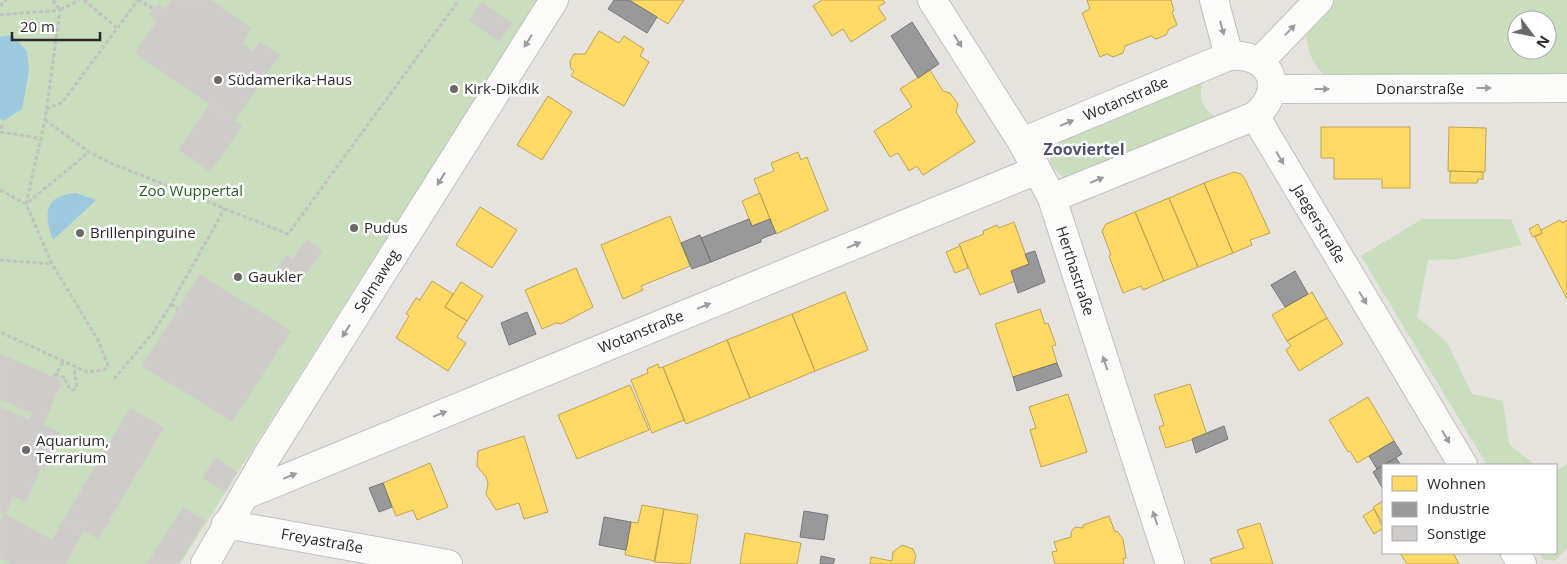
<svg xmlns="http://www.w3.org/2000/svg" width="1567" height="564" viewBox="0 0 1567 564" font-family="'Open Sans',sans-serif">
	<rect width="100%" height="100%" fill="#e6e3df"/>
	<!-- green -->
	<path fill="#c8debc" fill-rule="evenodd" d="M0,0H537L180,564H0Z
		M1335,0H1567V78L1326,76C1313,67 1303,43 1308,29ZM1517,20H1547V50H1517Z
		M1206,77C1195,95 1202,108 1217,119L1076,178H1064L1051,166L1050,154L1058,139Z
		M1422,219H1511L1522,245L1458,259L1428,260L1417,317L1447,342L1472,394L1503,401L1509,444L1535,465H1487L1361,256Z
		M1567,464V549L1554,561L1543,559L1540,553H1556V471Z"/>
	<!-- water -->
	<path fill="#9cc9df" d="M12,35L27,51L29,71L22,109L3,121L0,118V37Z
		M76,193L96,200L53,240C44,214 43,196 76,193Z"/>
	<!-- homes -->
	<path fill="#ffd966" stroke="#bfa454" d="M629,0H684L668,24Z
		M822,0H883L885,3L878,7L886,19L851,42L843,29L832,36L813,6Z
		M1087,0H1171L1174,11L1172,12L1177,25L1169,29L1166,35L1156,39L1151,36L1125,46L1123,53L1113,57L1107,54L1100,57L1082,13L1090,9Z
		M599,31L619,43L624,36L644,49L640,56L649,62L624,106L571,76L574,71L571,69L570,61L574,54H585Z
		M930,70L943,91L950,93L958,104L956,112L975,142L923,175L917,166L909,171L898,153L890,157L874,131L912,107L900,89Z
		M548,96L572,112L542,160L517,145Z
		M1321,127H1410V188H1382V179H1334V158H1321Z
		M1449,127L1486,128L1485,172L1448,171Z
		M798,152L801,160L807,157L828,210L776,234L754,179L774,171L771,163Z
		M1450,171L1483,172V179H1478L1477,183H1450Z
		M1234,172L1241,174L1245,179L1270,233L1250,240L1252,245L1233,253L1204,183Z
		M1204,183L1233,253L1198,267L1169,198Z
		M760,193L770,219L752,226L742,201Z
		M1169,198L1198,267L1164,281L1135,212Z
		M480,207L517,230L492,268L456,245Z
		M1135,212L1164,281L1143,290L1141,286L1123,293L1109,256L1111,255L1102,231L1106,224Z
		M670,216L690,266L641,286L643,290L623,299L601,245Z
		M1560,220L1562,223L1567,220V299L1535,237L1542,233L1541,230Z
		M1014,222L1029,264L1011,271L1015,281L980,295L959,244L984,234L983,231L997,225L999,228Z
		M1538,224L1542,233L1533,237L1529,229Z
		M960,246L968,268L955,273L946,252Z
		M576,268L593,307L561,324L556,323L542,329L525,290Z
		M432,281L453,294L445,307L467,321L457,337L466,343L448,371L396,338L409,316L406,314L416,298L420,300Z
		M461,282L483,296L467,321L445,307Z
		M845,292L868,350L815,371L792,314Z
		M1312,292L1327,318L1287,341L1272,315Z
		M1040,309L1045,324L1048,323L1056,345L1052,346L1057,363L1013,377L995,324Z
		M792,314L815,371L750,398L727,340Z
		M1327,318L1343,344L1299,371L1286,350L1291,346L1287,341Z
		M727,340L750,398L686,424L663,367Z
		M658,364L659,368L663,367L684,420L652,433L631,380L648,373L647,369Z
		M1190,384L1207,435L1166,448L1159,427L1164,425L1154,395Z
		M630,385L649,430L577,459L558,415Z
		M1068,394L1087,452L1041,467L1030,430L1036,428L1029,407Z
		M1368,397L1394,441L1357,463L1350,451L1348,452L1329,420Z
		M524,436L548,512L524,519L519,503L496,510L486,494L488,484L486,477L477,466L478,451Z
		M430,463L448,507L417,520L413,510L396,516L383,483Z
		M1383,501V524L1373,507Z
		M642,505L664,509L655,561L625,555L631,522L638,523Z
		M664,509L698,515L690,564L654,562Z
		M1374,509L1383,528L1374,534L1363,516Z
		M1109,516L1115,532L1117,531L1123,539L1126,558L1123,559L1124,564H1055L1052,552L1057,551L1054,542L1071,537V532L1075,527L1083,528V525Z
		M1260,523L1273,564H1212L1210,559L1244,548L1237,530Z
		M745,533L801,543L797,564H740Z
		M902,545L913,549L916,556L914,564H870L871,557L892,561L893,552Z
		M1400,553H1453L1459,564H1407Z"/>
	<!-- industry -->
	<path fill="#999" stroke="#777" d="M614,0H629L657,17L647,33L608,9Z
		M912,22L939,64L918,78L891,36Z
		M749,219L752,226L770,219L776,233L761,239V242L711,262L701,238Z
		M700,235L711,262L692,269L681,243Z
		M1035,251L1045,282L1018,293L1011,271L1029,264L1025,254Z
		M1295,271L1308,294L1285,307L1271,285Z
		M527,312L536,334L509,345L501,323Z
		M1057,363L1062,376L1017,391L1013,377Z
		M1224,426L1228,439L1196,453L1192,439Z
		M1394,441L1402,454L1377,469L1369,456Z
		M1396,458L1401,465H1383Z
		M1383,465V489L1373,472Z
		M383,483L392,507L379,512L369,488Z
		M804,511L828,515L824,540L800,537Z
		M604,517L631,522L626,550L599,545Z
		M821,556L835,559L833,564H820Z"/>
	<!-- building -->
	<path fill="#cecbc8" stroke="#d1cfcb" d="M171,0H211L251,28L242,43L253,51L260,42L280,55L234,121L135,53L157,21L149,15L158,4L166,9Z
		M482,2L512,23L499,42L469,20Z
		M210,104L242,126L210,172L179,150Z
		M307,239L322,251L297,285L276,270L287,255L292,259Z
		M200,275L291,331L232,421L142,366Z
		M0,354L62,381L43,425L59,433L44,469L41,467L26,501L13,496L6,513L2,512L0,516V407L29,420L32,413L0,399Z
		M130,408L164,428L98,539L64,519Z
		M215,458L237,472L225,492L202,478Z
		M183,507L205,521L178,564H147Z
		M5,514L52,540L64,519L84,530L66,564H11L0,558V523Z"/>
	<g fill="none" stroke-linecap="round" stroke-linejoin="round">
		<!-- minor casing -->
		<g stroke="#c1bfc0" stroke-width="30">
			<path id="minor" d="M932,0L1022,142L1052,198L1170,564
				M1214,0L1229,56
				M1260,61L1319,0
				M1273,89L1567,88
				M1255,116L1463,465
				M1022,142L1229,56C1271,52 1287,89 1255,116L1052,198
				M245,495L1037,170
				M226,524L448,564
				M1515,553L1522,564
				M205,564L267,456L554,0"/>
		</g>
		<!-- path -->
		<path stroke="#c3c2c2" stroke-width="3" stroke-dasharray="4 2.5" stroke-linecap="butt" d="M53,0L60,10L79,0
			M84,0L118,29
			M138,0L154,9
			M0,6L6,0
			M0,15L60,10L45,120L26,204L52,264L98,340L108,366L104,370L87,372L0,332
			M46,109L62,103L138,0
			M45,120L89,152L111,163L288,234L459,0
			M2,125L1,132L27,136
			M27,136L41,139
			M0,190L26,204L89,152
			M0,260L52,264
			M171,304L178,309
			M55,374L66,378V384L72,390L77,388L74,368
			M54,377L63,362
			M114,379L153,333L171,304L225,208"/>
		<!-- minor -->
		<use href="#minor" stroke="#fbfbfa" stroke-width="28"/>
	</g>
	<!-- one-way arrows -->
	<defs><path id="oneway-solid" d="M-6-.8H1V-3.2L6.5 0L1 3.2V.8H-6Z" transform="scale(1.25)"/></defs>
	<g fill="#9c9c9c">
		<use href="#oneway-solid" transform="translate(1222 28) rotate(75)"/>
		<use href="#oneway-solid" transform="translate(1290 30) rotate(-46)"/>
		<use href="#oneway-solid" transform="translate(528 41) rotate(122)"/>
		<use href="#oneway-solid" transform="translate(958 41) rotate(58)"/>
		<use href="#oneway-solid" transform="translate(1484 88)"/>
		<use href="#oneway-solid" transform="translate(1322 89)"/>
		<use href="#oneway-solid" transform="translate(1067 123) rotate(-23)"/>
		<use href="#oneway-solid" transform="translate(1280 158) rotate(59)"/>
		<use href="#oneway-solid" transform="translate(441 179) rotate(122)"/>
		<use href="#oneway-solid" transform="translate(1097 180) rotate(-22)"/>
		<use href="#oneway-solid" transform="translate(854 245) rotate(-22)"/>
		<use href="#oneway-solid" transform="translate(1363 298) rotate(59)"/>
		<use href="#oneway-solid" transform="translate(704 306) rotate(-22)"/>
		<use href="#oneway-solid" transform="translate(346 331) rotate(122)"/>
		<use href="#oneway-solid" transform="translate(1105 363) rotate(-108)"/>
		<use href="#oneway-solid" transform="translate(440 414) rotate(-22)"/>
		<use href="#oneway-solid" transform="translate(1446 437) rotate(59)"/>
		<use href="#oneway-solid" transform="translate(290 476) rotate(-22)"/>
		<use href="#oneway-solid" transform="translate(1155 518) rotate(-108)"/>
	</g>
	<!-- markers -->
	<g fill="#6b6a69" stroke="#fff" stroke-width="2">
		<circle cx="218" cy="80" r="5"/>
		<circle cx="454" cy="89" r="5"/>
		<circle cx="354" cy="228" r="5"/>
		<circle cx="80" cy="233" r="5"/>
		<circle cx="238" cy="277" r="5"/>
		<circle cx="26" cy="450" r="5"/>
	</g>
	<g text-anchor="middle" stroke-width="5" stroke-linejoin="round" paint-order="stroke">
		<!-- poi labels -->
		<g font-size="15" fill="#292929" stroke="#fff" text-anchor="start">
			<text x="228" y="85">Südamerika-Haus</text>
			<text x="464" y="94">Kirk-Dikdik</text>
			<text x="364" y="233">Pudus</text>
			<text x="90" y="238">Brillenpinguine</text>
			<text x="248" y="282">Gaukler</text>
			<text x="36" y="446">Aquarium,<tspan x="36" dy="17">Terrarium</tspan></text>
		</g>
		<!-- street labels -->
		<g font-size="15" fill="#292929" stroke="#fff">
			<text x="1420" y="94">Donarstraße</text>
			<text transform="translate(1126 99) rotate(-23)" y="5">Wotanstraße</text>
			<text transform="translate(1319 224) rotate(59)" y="5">Jaegerstraße</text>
			<text transform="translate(1075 271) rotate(72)" y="5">Herthastraße</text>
			<text transform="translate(377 281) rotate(-58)" y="5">Selmaweg</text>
			<text transform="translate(641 332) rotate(-22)" y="5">Wotanstraße</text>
			<text transform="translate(322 541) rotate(10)" y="5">Freyastraße</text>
		</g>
		<!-- park labels -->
		<g font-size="15" fill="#2a5c22" stroke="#fff">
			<text x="191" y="196">Zoo Wuppertal</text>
		</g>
		<!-- neighbourhood labels -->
		<g font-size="16" font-weight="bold" fill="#4f5373" stroke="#fff">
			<text x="1084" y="155">Zooviertel</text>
		</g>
	</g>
	<!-- legend -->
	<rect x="1382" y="464" width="175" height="90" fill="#ffffff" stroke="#a9a9a9"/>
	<rect x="1392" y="476" width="25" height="15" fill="#ffd966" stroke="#a9a9a9"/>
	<text x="1427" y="489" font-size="15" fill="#292929">Wohnen</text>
	<rect x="1392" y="502" width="25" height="15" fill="#999999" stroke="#a9a9a9"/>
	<text x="1427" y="514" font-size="15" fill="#292929">Industrie</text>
	<rect x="1392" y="526" width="25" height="15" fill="#cecbc8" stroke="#a9a9a9"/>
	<text x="1427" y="539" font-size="15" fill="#292929">Sonstige</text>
	<!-- north arrow -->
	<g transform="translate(1532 35) rotate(122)"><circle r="24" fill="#ffffff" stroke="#a9a9a9"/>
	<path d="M0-4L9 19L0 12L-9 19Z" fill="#6b6a69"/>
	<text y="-8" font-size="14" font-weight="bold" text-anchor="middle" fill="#292929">N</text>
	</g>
	<!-- scale -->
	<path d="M12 32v8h88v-8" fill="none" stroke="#292929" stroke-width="2.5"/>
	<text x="20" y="32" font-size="15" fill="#292929" stroke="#ffffff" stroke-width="4" paint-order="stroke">20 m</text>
</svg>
